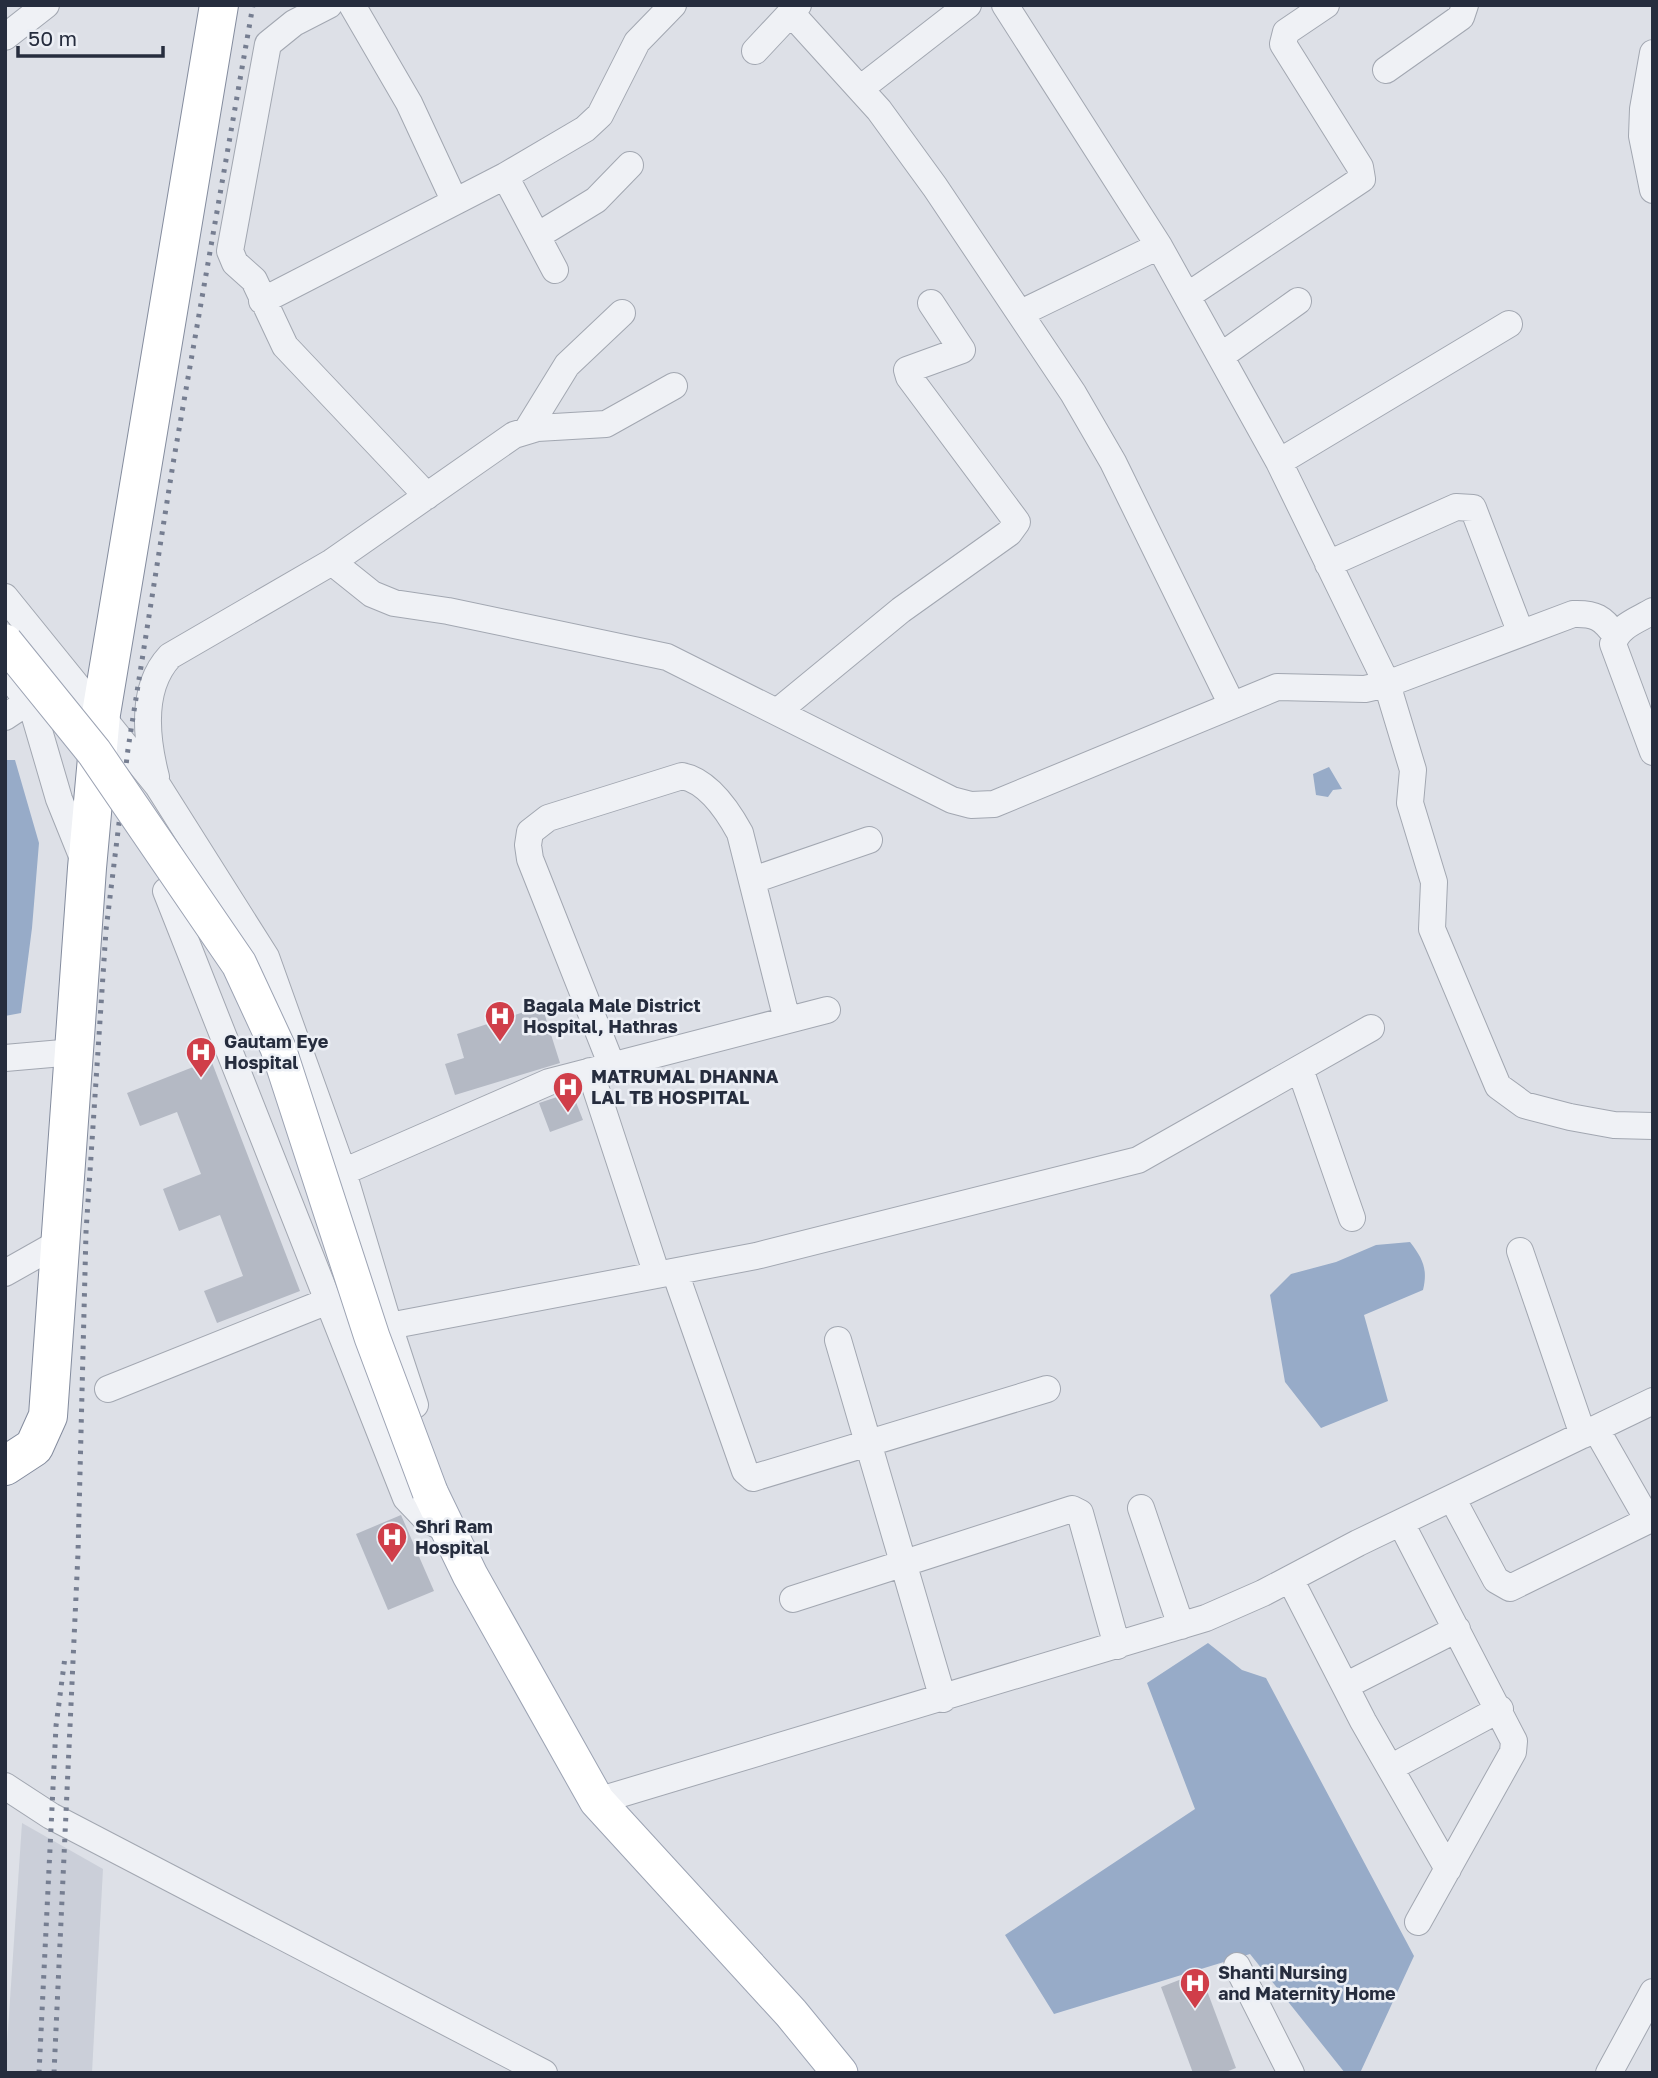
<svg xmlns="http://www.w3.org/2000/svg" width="1658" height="2078" viewBox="0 0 1658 2078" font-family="'Golos Text',sans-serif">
	<rect width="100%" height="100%" fill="#dde0e7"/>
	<!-- built -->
	<path fill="#cbcfd9" d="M22,1823L103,1869L92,2073H5Z"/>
	<!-- water -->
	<path fill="#97abc8" d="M5,760H15L39,843L32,928L21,1013L5,1016Z
		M1329,767L1342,789L1333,790L1328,797L1316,795L1313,774Z
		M1410,1242C1423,1259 1428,1269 1423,1290L1364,1315L1388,1401L1321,1428L1285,1382L1270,1295L1291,1274L1336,1262L1376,1245Z
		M1208,1643L1242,1670L1266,1678L1414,1956L1360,2073H1345L1250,1954L1054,2014L1005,1935L1195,1809L1147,1683Z"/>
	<!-- building -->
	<path fill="#b4b9c4" d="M542,1006L560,1063L455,1095L445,1064L464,1058L457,1034Z
		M211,1060L300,1291L217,1323L204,1291L243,1276L220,1215L179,1231L163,1189L201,1174L177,1112L140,1126L127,1093Z
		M572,1092L583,1120L550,1132L539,1103Z
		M401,1515L434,1591L388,1610L356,1534Z
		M1200,1972L1236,2068L1223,2073H1193L1161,1987Z"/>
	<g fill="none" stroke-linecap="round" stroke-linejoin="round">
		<!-- minor casing -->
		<g stroke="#a2a7b1" stroke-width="28">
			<path id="minor" d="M329,5L294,23L268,44L230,251L235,263L254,280L285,346L427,496
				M352,5L409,103L454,200
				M1005,5L1159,246L1279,462L1387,684L1413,770L1410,803L1434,882L1432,929L1498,1086L1524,1105L1570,1117L1614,1125L1653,1126
				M791,13L879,110L935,187L1073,393L1113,462L1232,705
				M5,37L46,5
				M755,51L798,5
				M1653,53L1643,109L1642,136L1653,190
				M1386,70L1461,17L1465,5
				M860,89L968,5
				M505,176L555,270
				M537,236L596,200L630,165
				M1187,296L1362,179L1360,167L1283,44L1286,32L1326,5
				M262,301L505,176L585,129L600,115L637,42L673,5
				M1021,313L1159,246
				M1221,356L1298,301
				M527,430L567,365L622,313
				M1279,462L1509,324
				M332,562L372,594L394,603L448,611L667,657L952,800L971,805L994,804L1277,687L1365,689L1387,684L1573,614C1595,613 1603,618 1615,635
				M1328,564L1456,507L1473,508L1520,631
				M5,597L158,786L266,957L343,1172L389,1326
				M1653,611C1638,620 1618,626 1613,644L1653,752
				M5,670L33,710L59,799L84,861
				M777,712L901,610L1009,533L1017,522L909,377L907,370L962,350L931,303
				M5,717L29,701
				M156,777C146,738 140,688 170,656L332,562L514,435L537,428L606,424L674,386
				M753,880L869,840
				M166,891L406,1498L426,1519L449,1531V1528
				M5,1058L74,1052
				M612,1066L530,859L528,845L530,832L548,818L682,776C708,781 728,811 740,833L787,1020
				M1300,1069L1352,1218
				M590,1071L657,1275
				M343,1172L549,1082L827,1010
				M1520,1251L1583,1435
				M675,1272L745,1471L753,1478L1047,1389
				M5,1273L60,1242
				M838,1340L943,1699
				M108,1389L328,1301
				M415,1405L389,1326L756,1256L1138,1160L1371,1028
				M1596,1429L1648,1520
				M1452,1498L1496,1580L1510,1588L1653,1518
				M1141,1508L1181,1626
				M1401,1523L1514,1741L1513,1752L1418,1922
				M1290,1579L1363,1721L1448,1869
				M793,1599L1072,1509L1080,1513L1117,1646
				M1345,1686L1457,1629
				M1390,1768L1500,1709
				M5,1786L51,1816L544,2073
				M597,1801L1206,1618L1263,1593L1358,1543L1653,1401
				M1237,1966L1291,2073
				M1609,2073L1653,1992"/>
		</g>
		<!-- major casing -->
		<g stroke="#9ca3b3" stroke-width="37">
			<path id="major" d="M430,1492L470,1575L597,1801L791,2013L840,2073"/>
		</g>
		<!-- highway casing -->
		<g stroke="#848c9e" stroke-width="40">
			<path id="highway" d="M5,1466L34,1447L48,1416L87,868L101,714L219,5"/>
		</g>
		<!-- minor -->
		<use href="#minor" stroke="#eff1f5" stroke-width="26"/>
		<!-- major -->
		<use href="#major" stroke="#fff" stroke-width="35"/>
		<!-- highway -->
		<use href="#highway" stroke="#fff" stroke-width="38"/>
		<!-- rail -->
		<path stroke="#767e91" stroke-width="5" stroke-dasharray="3.5 7" stroke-linecap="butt" d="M39,2073L56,1726L65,1657
			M54,2073L78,1553L86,1232L106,930L128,749L173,464L253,5"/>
		<!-- major-bridge casing -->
		<g stroke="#9ca3b3" stroke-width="37" stroke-linecap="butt">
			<path id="major-bridge" d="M5,642L94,752L239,964L278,1048L372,1337L430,1492"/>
		</g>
		<!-- major-bridge -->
		<use href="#major-bridge" stroke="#fff" stroke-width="35"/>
	</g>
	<!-- icons -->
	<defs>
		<g id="hospital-pin" transform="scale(1.575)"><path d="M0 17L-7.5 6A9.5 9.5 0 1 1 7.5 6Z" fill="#d03e49" stroke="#eceff5"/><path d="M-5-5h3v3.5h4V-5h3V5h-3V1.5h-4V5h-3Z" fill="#fff"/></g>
	</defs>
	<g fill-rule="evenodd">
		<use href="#hospital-pin" x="500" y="1016"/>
		<use href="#hospital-pin" x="201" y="1052"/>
		<use href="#hospital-pin" x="568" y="1087"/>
		<use href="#hospital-pin" x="392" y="1537"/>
		<use href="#hospital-pin" x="1195" y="1983"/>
	</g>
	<g text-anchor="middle" stroke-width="5" stroke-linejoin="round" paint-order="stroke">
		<!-- poi labels -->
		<g font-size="18" font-weight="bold" fill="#262d3e" stroke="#eceff5" text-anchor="start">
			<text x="523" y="1012">Bagala Male District<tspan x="523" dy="21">Hospital, Hathras</tspan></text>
			<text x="224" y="1048">Gautam Eye<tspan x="224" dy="21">Hospital</tspan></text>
			<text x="591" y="1083">MATRUMAL DHANNA<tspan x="591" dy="21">LAL TB HOSPITAL</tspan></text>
			<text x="415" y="1533">Shri Ram<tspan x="415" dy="21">Hospital</tspan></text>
			<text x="1218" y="1979">Shanti Nursing<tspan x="1218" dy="21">and Maternity Home</tspan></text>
		</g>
	</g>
	<!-- border -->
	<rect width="1658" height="2078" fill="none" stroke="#262d3e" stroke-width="14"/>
	<!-- scale -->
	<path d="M18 46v10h145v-10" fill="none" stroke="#262d3e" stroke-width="3.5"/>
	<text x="28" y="46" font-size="21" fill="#262d3e" stroke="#eceff5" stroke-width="5" paint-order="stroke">50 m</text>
</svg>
